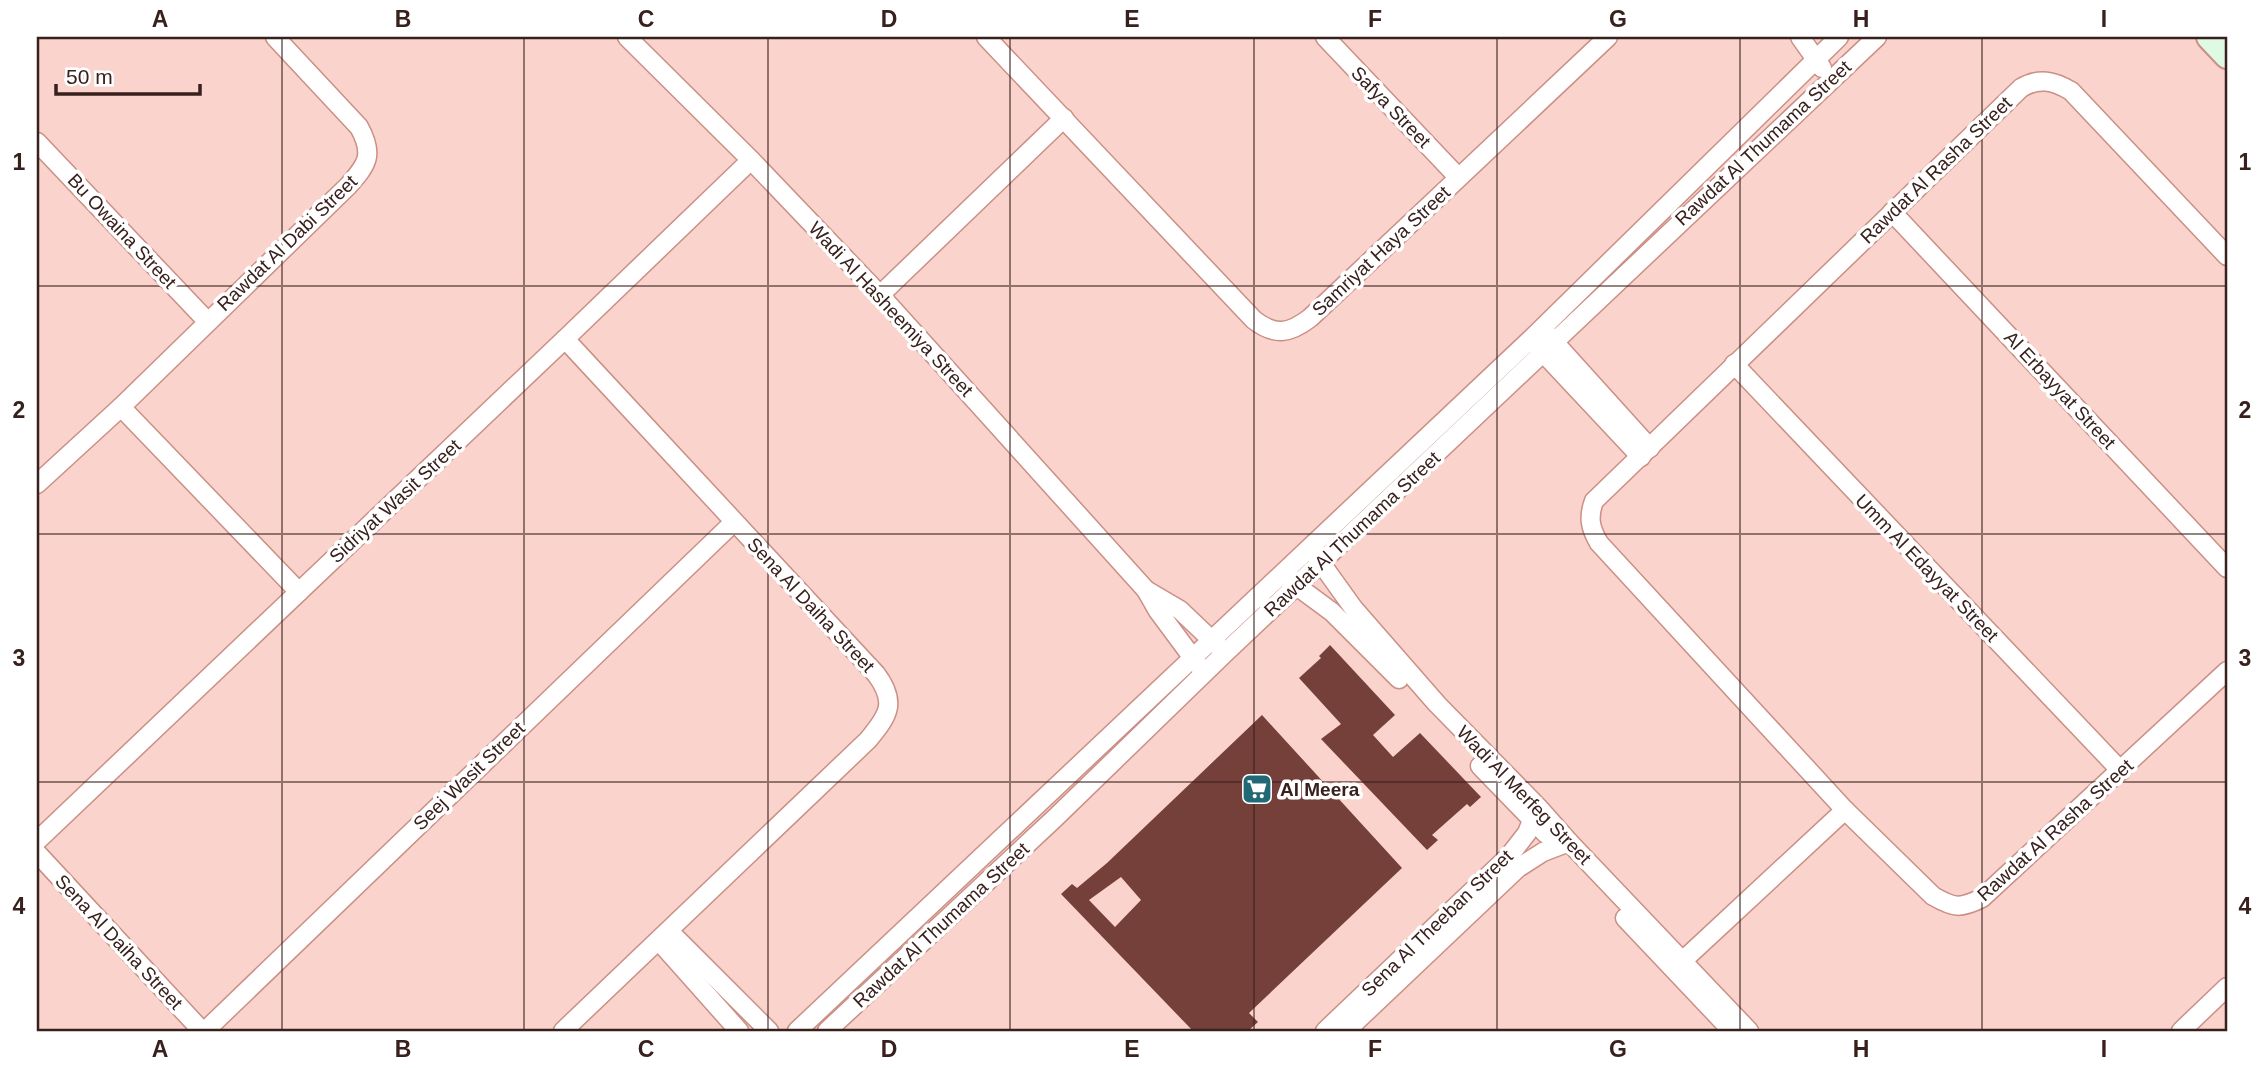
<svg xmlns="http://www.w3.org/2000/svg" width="2264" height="1068" font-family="Helvetica,sans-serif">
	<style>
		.building { fill: #754039; fill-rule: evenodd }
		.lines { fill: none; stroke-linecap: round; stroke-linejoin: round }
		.street-casing { stroke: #cb8f85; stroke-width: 21 }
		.secondary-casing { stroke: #cb8f85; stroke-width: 28 }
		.street { stroke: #fff; stroke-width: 18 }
		.secondary { stroke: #defae3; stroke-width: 24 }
		.grid { fill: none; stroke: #38201d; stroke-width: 2; stroke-opacity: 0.55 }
		.labels { text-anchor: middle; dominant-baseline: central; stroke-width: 7; stroke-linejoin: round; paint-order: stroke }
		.street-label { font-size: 19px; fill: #38201d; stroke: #fff }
		.poi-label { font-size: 19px; font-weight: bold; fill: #38201d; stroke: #fff; text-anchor: start }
		.neatline { fill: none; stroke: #38201d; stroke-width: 2.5 }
		.grid-label { font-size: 23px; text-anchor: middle; font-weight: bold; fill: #38201d }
	</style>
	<rect width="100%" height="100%" fill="#fad3cd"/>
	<g class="building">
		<polygon points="1330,645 1395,715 1373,735 1393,757 1420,733 1481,797 1470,807 1467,804 1432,835 1438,840 1427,850 1321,739 1341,724 1299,678 1321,658 1319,656"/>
		<path d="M1262 715 1402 868 1249 1013 1258 1022 1248 1031H1193L1061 894 1072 884 1077 888 1107 863ZM1121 877 1141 900 1115 927 1089 900Z"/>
	</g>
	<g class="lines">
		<g class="street-casing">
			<g id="street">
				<polyline points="627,37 751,160 880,295 1146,590 1158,611 1198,665"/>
				<path d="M986 37 1254 320C1275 336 1289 334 1310 318L1608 37"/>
				<polyline points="1325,37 1458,177"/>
				<polyline points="1800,37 1822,68"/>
				<polyline points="37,142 207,321"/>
				<polyline points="1892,212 2227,568"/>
				<path d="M2227 256 2071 91C2054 81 2039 77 2021 88L1594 501C1588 517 1590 528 1599 543L1845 810 1933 896C1954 908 1960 909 1982 898L2227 671"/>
				<polyline points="880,295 1064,118"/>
				<polyline points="1547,334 1650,448"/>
				<polyline points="1536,345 1641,457"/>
				<polyline points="1734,364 2121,771"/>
				<polyline points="121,407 299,592"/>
				<path d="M37 484 121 407 348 186C368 164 374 154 359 127L275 37"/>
				<polyline points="1316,556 1354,609 1437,704 1538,807 1569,842 1749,1031"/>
				<polyline points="1290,581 1332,612 1399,679"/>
				<polyline points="1146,590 1180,610 1220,648"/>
				<polyline points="1480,766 1546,834"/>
				<polyline points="37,841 565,339 751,160"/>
				<polyline points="37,853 202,1031"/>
				<polyline points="1625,918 1732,1031"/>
				<polyline points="669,931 769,1031"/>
				<polyline points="659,941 739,1031"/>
				<polyline points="1676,967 1845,810"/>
				<polyline points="205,1031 734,522"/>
				<path d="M563 1031 868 740C889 715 897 702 876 674L565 339"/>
				<polyline points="797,1031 1531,339 1839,37"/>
				<polyline points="827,1031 1055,818 1225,653 1877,37"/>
				<polyline points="1325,1031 1509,856 1527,833 1536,810"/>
				<polyline points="1346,1031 1518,868 1543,852 1569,842"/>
				<polyline points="2181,1031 2227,987"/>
			</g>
		</g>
		<g class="secondary-casing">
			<polyline id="secondary" points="2209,37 2227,56"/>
		</g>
		<use href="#street" class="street"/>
		<use href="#secondary" class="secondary"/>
	</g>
	<path class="grid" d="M282 37V1031M524 37V1031M768 37V1031M1010 37V1031M1254 37V1031M1497 37V1031M1740 37V1031M1982 37V1031M37 286H2227M37 534H2227M37 782H2227"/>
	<defs>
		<g id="supermarket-square" transform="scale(1.575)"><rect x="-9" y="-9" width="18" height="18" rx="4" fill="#216a75" stroke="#fff"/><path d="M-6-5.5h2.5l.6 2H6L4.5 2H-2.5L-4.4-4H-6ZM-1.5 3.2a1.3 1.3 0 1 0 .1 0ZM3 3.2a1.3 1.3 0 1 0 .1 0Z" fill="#fff"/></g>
	</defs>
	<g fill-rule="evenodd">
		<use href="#supermarket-square" x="1257" y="789"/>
	</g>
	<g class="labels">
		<g class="street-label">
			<text transform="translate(1391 107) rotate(46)">Safya Street</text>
			<text transform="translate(1763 143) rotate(-43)">Rawdat Al Thumama Street</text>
			<text transform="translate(1936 170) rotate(-44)">Rawdat Al Rasha Street</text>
			<text transform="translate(122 231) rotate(47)">Bu Owaina Street</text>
			<text transform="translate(287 243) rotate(-44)">Rawdat Al Dabi Street</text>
			<text transform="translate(1381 251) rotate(-43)">Samriyat Haya Street</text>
			<text transform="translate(891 309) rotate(47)">Wadi Al Hasheemiya Street</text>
			<text transform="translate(2060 390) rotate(47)">Al Erbayyat Street</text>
			<text transform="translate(395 501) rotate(-43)">Sidriyat Wasit Street</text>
			<text transform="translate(1352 534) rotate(-43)">Rawdat Al Thumama Street</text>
			<text transform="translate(1927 568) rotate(46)">Umm Al Edayyat Street</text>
			<text transform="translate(811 605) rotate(47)">Sena Al Daiha Street</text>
			<text transform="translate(469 776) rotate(-44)">Seej Wasit Street</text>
			<text transform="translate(1524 795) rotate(46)">Wadi Al Merfeg Street</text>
			<text transform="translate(2055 830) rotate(-42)">Rawdat Al Rasha Street</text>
			<text transform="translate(1437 923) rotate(-44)">Sena Al Theeban Street</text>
			<text transform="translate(941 925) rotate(-43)">Rawdat Al Thumama Street</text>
			<text transform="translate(119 942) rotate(47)">Sena Al Daiha Street</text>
		</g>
		<g class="poi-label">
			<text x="1280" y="789">Al Meera</text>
		</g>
	</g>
	<rect width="2264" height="1068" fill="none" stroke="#ffffff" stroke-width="77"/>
	<path d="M56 84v10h144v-10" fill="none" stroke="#38201d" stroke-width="3.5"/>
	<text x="66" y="84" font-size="21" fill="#38201d" stroke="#ffffff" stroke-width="5" paint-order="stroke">50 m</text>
	<rect x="38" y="38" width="2188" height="992" class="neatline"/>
	<g class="grid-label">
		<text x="160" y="27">A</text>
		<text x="403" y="27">B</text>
		<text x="646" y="27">C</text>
		<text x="889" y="27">D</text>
		<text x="1132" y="27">E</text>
		<text x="1375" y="27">F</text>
		<text x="1618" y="27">G</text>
		<text x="1861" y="27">H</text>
		<text x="2104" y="27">I</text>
		<text x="19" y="170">1</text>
		<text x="2245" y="170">1</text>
		<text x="19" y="418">2</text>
		<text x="2245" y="418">2</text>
		<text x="19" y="666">3</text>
		<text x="2245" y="666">3</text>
		<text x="19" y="914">4</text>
		<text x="2245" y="914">4</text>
		<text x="160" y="1057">A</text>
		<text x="403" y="1057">B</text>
		<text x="646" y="1057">C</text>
		<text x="889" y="1057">D</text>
		<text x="1132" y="1057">E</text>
		<text x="1375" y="1057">F</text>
		<text x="1618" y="1057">G</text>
		<text x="1861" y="1057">H</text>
		<text x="2104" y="1057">I</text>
	</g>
</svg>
